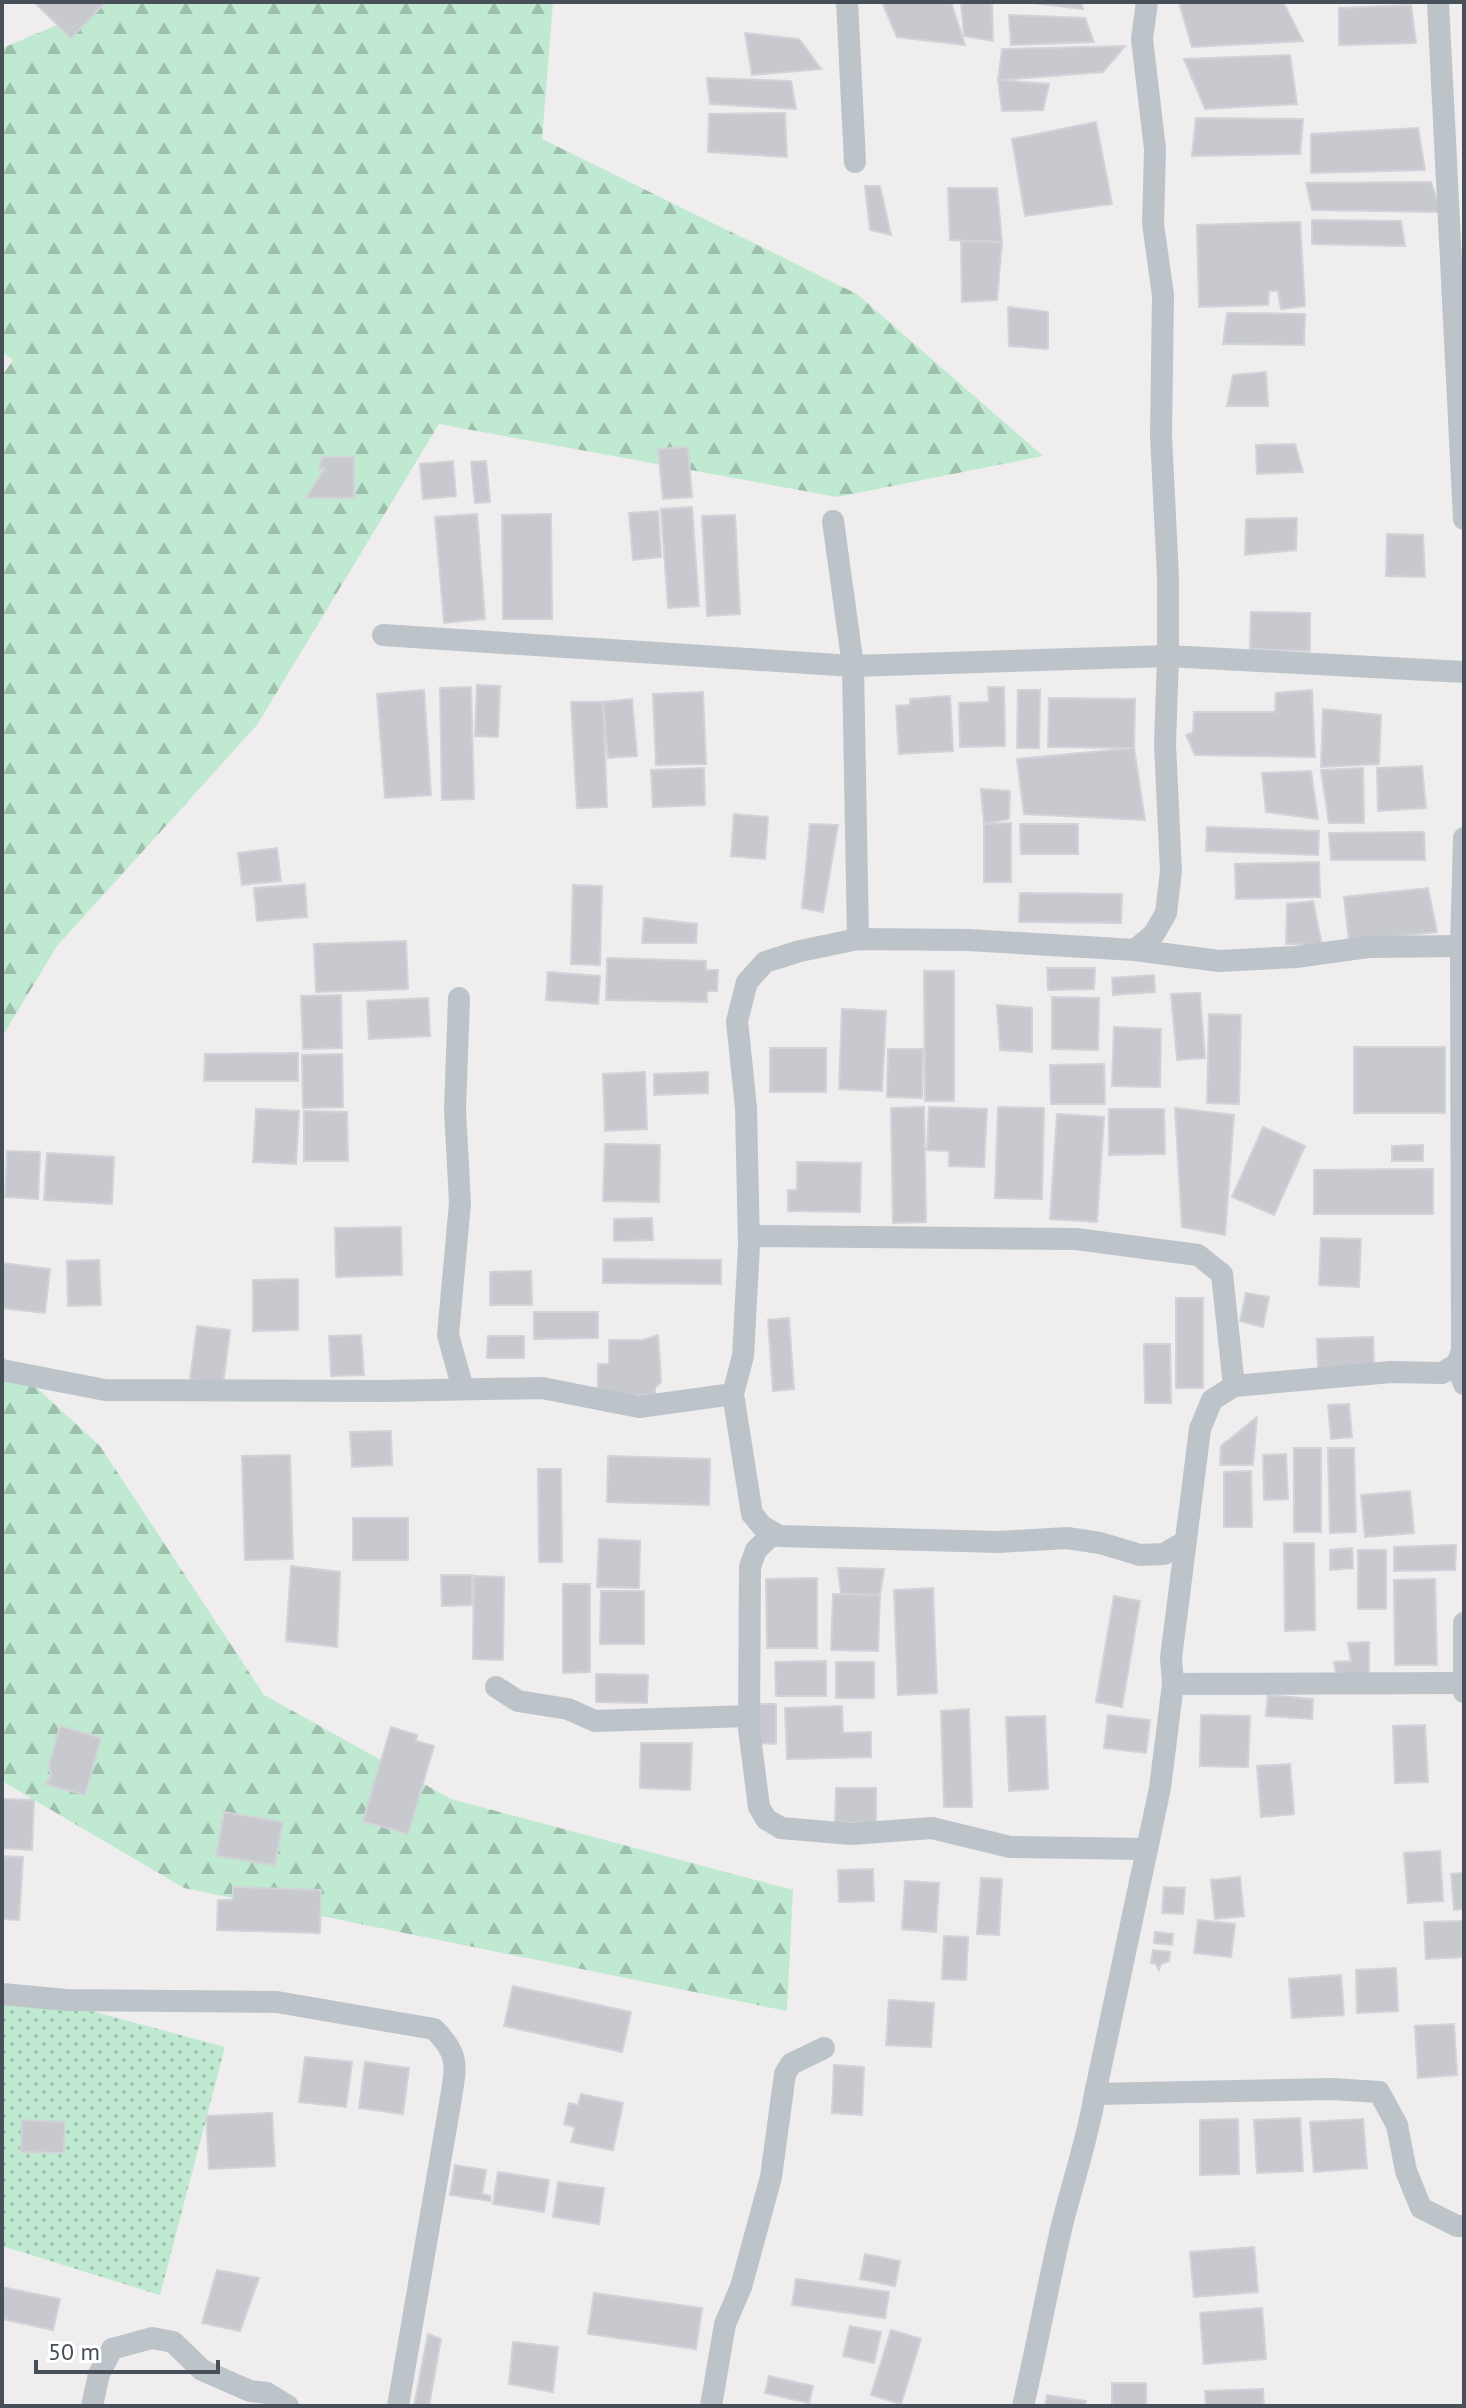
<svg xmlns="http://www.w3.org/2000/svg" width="1466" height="2408" font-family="'PT Sans',sans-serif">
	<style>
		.grass { fill: url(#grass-dots) }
		.forest { fill: url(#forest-firs) }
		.building { fill: #c7c9cf; stroke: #d1d3d8; stroke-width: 2 }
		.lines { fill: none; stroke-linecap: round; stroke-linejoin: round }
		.street { stroke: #bcc4ca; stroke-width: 22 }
	</style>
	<defs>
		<pattern id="grass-dots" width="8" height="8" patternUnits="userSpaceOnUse" patternTransform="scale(2)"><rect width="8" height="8" fill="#bfe9d0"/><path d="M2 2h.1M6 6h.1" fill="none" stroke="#9dbfac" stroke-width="1.8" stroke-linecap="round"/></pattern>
		<pattern id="forest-firs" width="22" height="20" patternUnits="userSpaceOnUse" patternTransform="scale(2)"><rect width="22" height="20" fill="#bfe9d0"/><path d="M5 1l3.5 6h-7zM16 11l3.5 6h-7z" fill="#9dbfac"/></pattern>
	</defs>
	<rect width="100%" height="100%" fill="#efeded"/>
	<polygon class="grass" points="2,1987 225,2047 160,2295 2,2246"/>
	<g class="forest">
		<polygon points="111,2 553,2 542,139 857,294 1043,456 837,497 439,424 257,725 57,946 2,1037 2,376 13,360 2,352 2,51 5,47"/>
		<polygon points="2,1356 100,1446 264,1695 451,1799 793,1890 787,2011 184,1888 2,1781"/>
	</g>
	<g class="building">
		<polygon points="34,2 106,2 71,38"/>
		<polygon points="882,2 951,2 965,45 897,37"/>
		<polygon points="961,2 992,2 993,41 964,36"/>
		<polygon points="1025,2 1081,2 1083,9"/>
		<polygon points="1179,2 1283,2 1303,41 1192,47"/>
		<polygon points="1411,5 1416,43 1339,45 1339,8"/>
		<polygon points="1009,15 1085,18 1094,42 1011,45"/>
		<polygon points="745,33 799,39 821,69 752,75"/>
		<polygon points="1125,46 1103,72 998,80 1002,49"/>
		<polygon points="1290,55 1297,104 1205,109 1184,59"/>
		<polygon points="707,78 791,81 796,109 710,104"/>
		<polygon points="998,80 1049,84 1043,110 1002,111"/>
		<polygon points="785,113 787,157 708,152 709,114"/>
		<polygon points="1196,118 1303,119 1300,154 1192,156"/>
		<polygon points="1096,122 1112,204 1025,216 1012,139"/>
		<polygon points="1418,128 1425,170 1311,173 1311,134"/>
		<polygon points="1431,182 1441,212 1312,210 1306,183"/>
		<polygon points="865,186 880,186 891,235 870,230"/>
		<polygon points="948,188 997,188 1002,242 950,240"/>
		<polygon points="1312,220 1401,221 1405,246 1312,244"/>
		<polygon points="1300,222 1305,306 1281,309 1278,291 1269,291 1268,305 1199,307 1197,225"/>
		<polygon points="961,241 1002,242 997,300 962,302"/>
		<polygon points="1008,307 1048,312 1048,349 1009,346"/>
		<polygon points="1227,313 1305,314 1304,345 1223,344"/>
		<polygon points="1266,372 1268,406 1227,406 1233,375"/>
		<polygon points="1295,444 1303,472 1257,474 1256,445"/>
		<polygon points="688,447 692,497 663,499 658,449"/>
		<polygon points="322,457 354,457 354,498 306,498 325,468 319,469"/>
		<polygon points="453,461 456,496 423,499 420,464"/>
		<polygon points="486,461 490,502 475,503 471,462"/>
		<polygon points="692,507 699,606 668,608 661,509"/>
		<polygon points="658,511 661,557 633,560 629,513"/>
		<polygon points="477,514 485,619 444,623 435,517"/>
		<polygon points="551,514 552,619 503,619 502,515"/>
		<polygon points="735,515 740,614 707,616 702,516"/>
		<polygon points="1297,518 1296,550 1245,555 1246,519"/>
		<polygon points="1387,534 1423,535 1425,577 1386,576"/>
		<polygon points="1251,612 1310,613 1310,651 1250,649"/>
		<polygon points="477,685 500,686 498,737 475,736"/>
		<polygon points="471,687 474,799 442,800 440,688"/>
		<polygon points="988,687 1004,687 1005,746 960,747 959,703 989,702"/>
		<polygon points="424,690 431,795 385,798 377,694"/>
		<polygon points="1018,690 1040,690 1039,748 1017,748"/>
		<polygon points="1312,690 1315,757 1195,755 1186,735 1193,733 1194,712 1275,712 1276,693"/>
		<polygon points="703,692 706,764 656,765 653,694"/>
		<polygon points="950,696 953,751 899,754 896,706 910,705 910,699"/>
		<polygon points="1049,698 1135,699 1134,748 1048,747"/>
		<polygon points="632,699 637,756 608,758 603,702"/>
		<polygon points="571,702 603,702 607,807 577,808"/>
		<polygon points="1323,709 1381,715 1379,764 1321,767"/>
		<polygon points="1134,748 1145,820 1024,814 1017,759"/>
		<polygon points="1422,766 1426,808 1378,811 1377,768"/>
		<polygon points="704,768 705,805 653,807 651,770"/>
		<polygon points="1363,768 1364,823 1329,823 1321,770"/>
		<polygon points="1311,771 1318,819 1266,812 1262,773"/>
		<polygon points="981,789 1010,791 1009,819 984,824"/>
		<polygon points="734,814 768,817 765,859 731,856"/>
		<polygon points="1011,823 1011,882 984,882 984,824"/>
		<polygon points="810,824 838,825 823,912 802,908"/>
		<polygon points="1020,824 1078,824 1078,854 1021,854"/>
		<polygon points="1207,827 1319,831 1318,855 1206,851"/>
		<polygon points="1424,832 1425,860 1331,860 1329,833"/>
		<polygon points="277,848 281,881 242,885 238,853"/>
		<polygon points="1319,862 1320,897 1236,899 1235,864"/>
		<polygon points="305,884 307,917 257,921 254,888"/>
		<polygon points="573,885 602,886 600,965 571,964"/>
		<polygon points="1428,888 1437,932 1349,941 1344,897"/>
		<polygon points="1020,893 1122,894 1121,923 1019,922"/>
		<polygon points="1313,901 1322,945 1286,944 1287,904"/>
		<polygon points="644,918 697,924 696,943 642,943"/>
		<polygon points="406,941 408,989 316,992 314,944"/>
		<polygon points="607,958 706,961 706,970 718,970 717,991 707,991 707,1002 606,1000"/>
		<polygon points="1047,968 1095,968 1094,989 1048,990"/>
		<polygon points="924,971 954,971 954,1101 925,1101"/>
		<polygon points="548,972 600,976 598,1004 546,1000"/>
		<polygon points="1154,975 1155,992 1113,995 1112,978"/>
		<polygon points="1200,993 1205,1058 1177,1060 1171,994"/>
		<polygon points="341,995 342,1048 303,1049 301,996"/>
		<polygon points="1052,997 1099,998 1098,1050 1052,1049"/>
		<polygon points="428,998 430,1036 369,1039 367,1001"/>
		<polygon points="997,1005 1032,1008 1032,1052 1000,1050"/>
		<polygon points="842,1009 886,1011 882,1091 839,1089"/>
		<polygon points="1209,1014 1241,1015 1239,1104 1207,1103"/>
		<polygon points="1114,1027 1161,1029 1160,1087 1112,1086"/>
		<rect x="1354" y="1047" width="91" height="66"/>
		<rect x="770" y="1048" width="56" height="44"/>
		<polygon points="888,1049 923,1049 922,1098 887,1097"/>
		<polygon points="298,1053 298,1081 204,1081 205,1054"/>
		<polygon points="342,1054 343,1107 303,1108 302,1055"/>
		<polygon points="1104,1064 1105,1104 1051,1104 1050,1065"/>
		<polygon points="645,1072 647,1129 605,1131 603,1074"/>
		<polygon points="708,1072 708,1093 654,1095 654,1074"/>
		<polygon points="924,1107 926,1222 893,1223 891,1108"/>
		<polygon points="929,1107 987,1109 984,1167 949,1166 949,1151 927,1150"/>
		<polygon points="998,1107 1044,1108 1042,1199 995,1198"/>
		<polygon points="1175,1108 1234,1115 1225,1235 1182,1227"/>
		<polygon points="256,1109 299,1111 296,1164 253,1162"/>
		<polygon points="1109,1109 1164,1109 1165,1154 1109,1155"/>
		<polygon points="304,1111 347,1112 348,1161 304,1161"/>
		<polygon points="1057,1114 1104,1117 1097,1222 1050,1219"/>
		<polygon points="1263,1127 1305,1146 1274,1215 1232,1197"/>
		<polygon points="605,1144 660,1145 659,1202 603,1201"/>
		<polygon points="1423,1145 1423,1161 1392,1161 1392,1146"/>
		<polygon points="7,1151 40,1152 38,1199 5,1197"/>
		<polygon points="47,1153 114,1157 112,1204 44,1200"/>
		<polygon points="797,1162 861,1163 860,1212 788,1211 788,1190 797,1190"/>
		<polygon points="1433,1169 1433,1214 1314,1214 1314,1170"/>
		<polygon points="652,1218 653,1240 614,1241 614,1219"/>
		<polygon points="401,1227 402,1275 336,1277 335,1228"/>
		<polygon points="1321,1238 1361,1239 1359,1287 1319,1285"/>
		<polygon points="603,1259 721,1260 721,1284 603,1283"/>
		<polygon points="99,1260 101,1305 68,1306 67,1261"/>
		<polygon points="2,1263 50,1269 45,1313 2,1308"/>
		<polygon points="531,1271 532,1305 490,1305 490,1272"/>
		<polygon points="298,1279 298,1330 253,1331 253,1280"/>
		<polygon points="1246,1293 1269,1297 1263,1327 1240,1321"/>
		<rect x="1176" y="1298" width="27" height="90"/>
		<polygon points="534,1312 598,1312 598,1338 534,1339"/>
		<polygon points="789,1318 794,1389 773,1391 768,1320"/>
		<polygon points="197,1326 230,1330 223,1384 190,1379"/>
		<polygon points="361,1335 364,1375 331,1376 329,1336"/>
		<polygon points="658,1335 661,1382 655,1388 655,1394 611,1398 598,1395 598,1364 609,1364 609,1340 643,1340"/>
		<polygon points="488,1336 524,1336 524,1358 487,1358"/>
		<polygon points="1373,1337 1374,1365 1318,1368 1317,1339"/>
		<polygon points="1144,1344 1170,1344 1171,1403 1145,1403"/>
		<polygon points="1349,1404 1352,1437 1331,1439 1328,1405"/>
		<polygon points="1257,1417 1253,1465 1220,1465 1221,1446"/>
		<polygon points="391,1431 392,1465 352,1467 350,1432"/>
		<rect x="1294" y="1448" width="27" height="84"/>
		<polygon points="1328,1448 1354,1448 1356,1532 1330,1533"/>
		<polygon points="1286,1454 1288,1499 1264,1500 1263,1455"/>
		<polygon points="290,1455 293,1559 245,1560 242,1456"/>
		<polygon points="608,1456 710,1459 709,1505 607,1502"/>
		<polygon points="538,1469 561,1469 562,1562 539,1562"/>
		<polygon points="1251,1471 1252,1527 1224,1527 1224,1472"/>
		<polygon points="1410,1491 1414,1533 1365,1537 1361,1495"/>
		<rect x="353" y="1518" width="55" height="42"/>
		<polygon points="599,1539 640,1541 639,1588 597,1587"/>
		<polygon points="1284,1543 1314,1543 1315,1630 1285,1631"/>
		<polygon points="1456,1545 1455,1570 1394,1571 1394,1547"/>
		<polygon points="1352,1548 1353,1568 1330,1570 1330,1550"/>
		<rect x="1358" y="1550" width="28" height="59"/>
		<polygon points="291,1566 340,1572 337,1647 286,1641"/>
		<polygon points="838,1568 884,1569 880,1595 841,1594"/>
		<polygon points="441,1575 472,1575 472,1605 442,1606"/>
		<polygon points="474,1576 504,1577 503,1660 473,1659"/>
		<polygon points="817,1578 817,1648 767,1648 766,1579"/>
		<polygon points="1435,1579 1437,1665 1395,1665 1394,1580"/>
		<polygon points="563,1584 590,1584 590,1672 563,1673"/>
		<polygon points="933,1588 937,1693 898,1695 894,1590"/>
		<polygon points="601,1591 644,1591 644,1644 600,1644"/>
		<polygon points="833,1594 880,1595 878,1651 831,1650"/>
		<polygon points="1114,1596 1140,1601 1122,1707 1096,1702"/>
		<polygon points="1369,1642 1369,1675 1336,1673 1334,1662 1351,1661 1348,1643"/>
		<polygon points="826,1661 826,1696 776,1696 775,1662"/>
		<rect x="836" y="1662" width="38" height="36"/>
		<polygon points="596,1674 648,1675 647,1703 596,1702"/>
		<polygon points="1268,1695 1313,1699 1312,1719 1266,1716"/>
		<polygon points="759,1704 776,1704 776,1744 758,1743"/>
		<polygon points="842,1706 843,1733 871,1732 871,1757 787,1759 785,1708"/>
		<polygon points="969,1709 972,1807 944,1807 941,1711"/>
		<polygon points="1108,1715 1150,1720 1146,1753 1104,1748"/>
		<polygon points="1201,1715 1250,1716 1248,1767 1200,1766"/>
		<polygon points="1045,1716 1048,1789 1009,1791 1006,1717"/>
		<polygon points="1425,1725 1428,1782 1395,1783 1393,1726"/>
		<polygon points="60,1726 101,1738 85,1795 45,1784 51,1777 49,1765"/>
		<polygon points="391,1727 417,1735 416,1741 434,1746 408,1834 363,1821"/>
		<polygon points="641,1743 692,1743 690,1790 640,1788"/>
		<polygon points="1290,1764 1294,1814 1261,1817 1257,1766"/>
		<polygon points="836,1788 876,1788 876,1823 835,1823"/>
		<polygon points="2,1799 34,1800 32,1850 2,1848"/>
		<polygon points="224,1812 283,1822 275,1865 216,1856"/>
		<polygon points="1440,1851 1443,1901 1408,1903 1404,1853"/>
		<polygon points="2,1856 23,1857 19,1920 2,1919"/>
		<polygon points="873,1869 874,1901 839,1902 838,1870"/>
		<polygon points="1464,1873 1464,1909 1454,1910 1451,1874"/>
		<polygon points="1240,1877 1244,1916 1215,1919 1211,1880"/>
		<polygon points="981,1878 1002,1879 999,1935 977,1934"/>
		<polygon points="905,1881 939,1883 936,1932 902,1929"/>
		<polygon points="233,1887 321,1890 320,1933 217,1930 218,1900 233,1900"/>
		<polygon points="1164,1887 1185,1888 1183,1914 1162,1913"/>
		<polygon points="1198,1920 1235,1924 1231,1957 1194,1953"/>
		<polygon points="1464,1921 1464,1957 1426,1959 1424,1922"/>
		<polygon points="1155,1932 1173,1934 1172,1945 1154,1943"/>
		<polygon points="944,1936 968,1937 966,1980 942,1979"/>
		<polygon points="1153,1950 1170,1952 1169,1961 1161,1964 1159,1970 1156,1964 1151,1963"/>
		<polygon points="1396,1968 1398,2011 1357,2013 1356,1970"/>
		<polygon points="1341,1975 1344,2015 1292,2018 1289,1979"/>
		<polygon points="513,1986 631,2012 622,2052 504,2026"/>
		<polygon points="889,2000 934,2003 931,2047 886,2045"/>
		<polygon points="1454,2024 1457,2075 1418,2078 1415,2026"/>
		<polygon points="305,2057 352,2062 346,2107 299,2102"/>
		<polygon points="365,2062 409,2068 403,2114 359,2108"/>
		<polygon points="834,2065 864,2067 862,2115 832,2113"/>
		<polygon points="581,2094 623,2103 613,2150 571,2142 575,2127 564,2124 569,2103 578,2105"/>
		<polygon points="272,2113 275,2166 209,2169 206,2116"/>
		<polygon points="1300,2118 1303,2171 1257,2173 1254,2120"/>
		<polygon points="1238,2119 1239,2174 1200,2175 1200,2120"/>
		<polygon points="1363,2119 1367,2168 1314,2172 1310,2122"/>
		<polygon points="22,2120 65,2122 64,2153 21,2152"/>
		<polygon points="455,2165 486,2170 482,2194 491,2196 490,2201 450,2195"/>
		<polygon points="498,2172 549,2180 544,2212 493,2204"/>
		<polygon points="558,2182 604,2188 599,2224 553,2217"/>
		<polygon points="1254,2247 1258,2292 1194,2297 1190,2252"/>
		<polygon points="865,2254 900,2261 895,2286 860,2279"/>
		<polygon points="217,2270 259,2278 240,2331 202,2323"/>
		<polygon points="796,2279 889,2292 885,2318 792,2305"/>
		<polygon points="2,2287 60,2299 53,2330 2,2319"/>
		<polygon points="594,2293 702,2308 696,2349 588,2334"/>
		<polygon points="1262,2308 1266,2359 1204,2364 1200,2313"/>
		<polygon points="850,2326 881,2332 874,2363 843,2356"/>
		<polygon points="891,2330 921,2339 901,2404 871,2395"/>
		<polygon points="428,2334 441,2339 429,2406 414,2406"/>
		<polygon points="513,2342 558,2347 553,2392 509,2384"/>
		<polygon points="769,2376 813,2386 809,2403 765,2393"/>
		<rect x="1112" y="2383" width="34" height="23"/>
		<polygon points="1263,2389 1264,2406 1206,2406 1205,2391"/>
		<polygon points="1047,2395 1086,2401 1085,2406 1045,2406"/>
	</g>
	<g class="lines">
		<g class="street">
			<polyline points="847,2 855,162"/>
			<polyline points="1438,2 1464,519"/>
			<polyline points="833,521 853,666 858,939"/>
			<polyline points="383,635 853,666 1168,656 1464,672"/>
			<polyline points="1135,950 1154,934 1166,913 1171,871 1165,745 1168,656 1168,577 1161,436 1163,295 1153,224 1155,149 1142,39 1147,2"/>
			<polyline points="459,998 455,1110 460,1203 448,1335 463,1389"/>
			<polyline points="749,1236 1076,1239 1198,1255 1222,1274 1234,1386"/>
			<polyline points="1457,1364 1464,1384"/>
			<polyline points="2,1370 105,1390 385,1391 542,1388 639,1407 733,1394"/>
			<polyline points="774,1533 756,1550 750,1567 749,1729 759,1807 766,1819 781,1828 851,1834 932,1828 1010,1847 1147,1849"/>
			<polyline points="1186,1541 1164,1554 1140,1555 1100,1543 1067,1538 998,1542 779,1536 762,1526 752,1514 733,1394 743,1356 749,1246 746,1108 737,1021 747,982 765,962 800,951 858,939 968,940 1135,950 1219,961 1296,957 1368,947 1461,946"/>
			<polyline points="1464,1623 1464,1692"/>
			<polyline points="1173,1684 1462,1683"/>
			<polyline points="496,1687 518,1701 568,1709 595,1721 749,1716"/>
			<path d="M2 1994 66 2000 277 2002 434 2029C462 2057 455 2068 450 2104L398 2406"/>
			<polyline points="1095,2094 1332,2089 1379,2092 1397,2125 1406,2171 1421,2208 1457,2226 1464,2226"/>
			<polyline points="92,2406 99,2374 112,2349 152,2338 173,2342 202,2370 250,2391 267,2393 288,2406"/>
			<polyline points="711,2406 725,2324 741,2287 771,2177 785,2074 791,2064 824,2048"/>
			<path d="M1023 2406C1037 2346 1048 2285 1062 2225 1073 2181 1088 2138 1095 2094L1160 1788 1173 1684 1171 1658 1200 1429 1212 1400 1234 1386 1391 1372 1442 1373 1457 1364 1462 1351 1461 946 1464 838"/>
		</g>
	</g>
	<rect width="1466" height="2408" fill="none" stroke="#475058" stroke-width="8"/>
	<path d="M36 2360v12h182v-12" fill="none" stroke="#475058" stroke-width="4"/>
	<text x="48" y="2360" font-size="24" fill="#475058" stroke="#ffffff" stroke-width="6" paint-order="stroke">50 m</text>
</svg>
